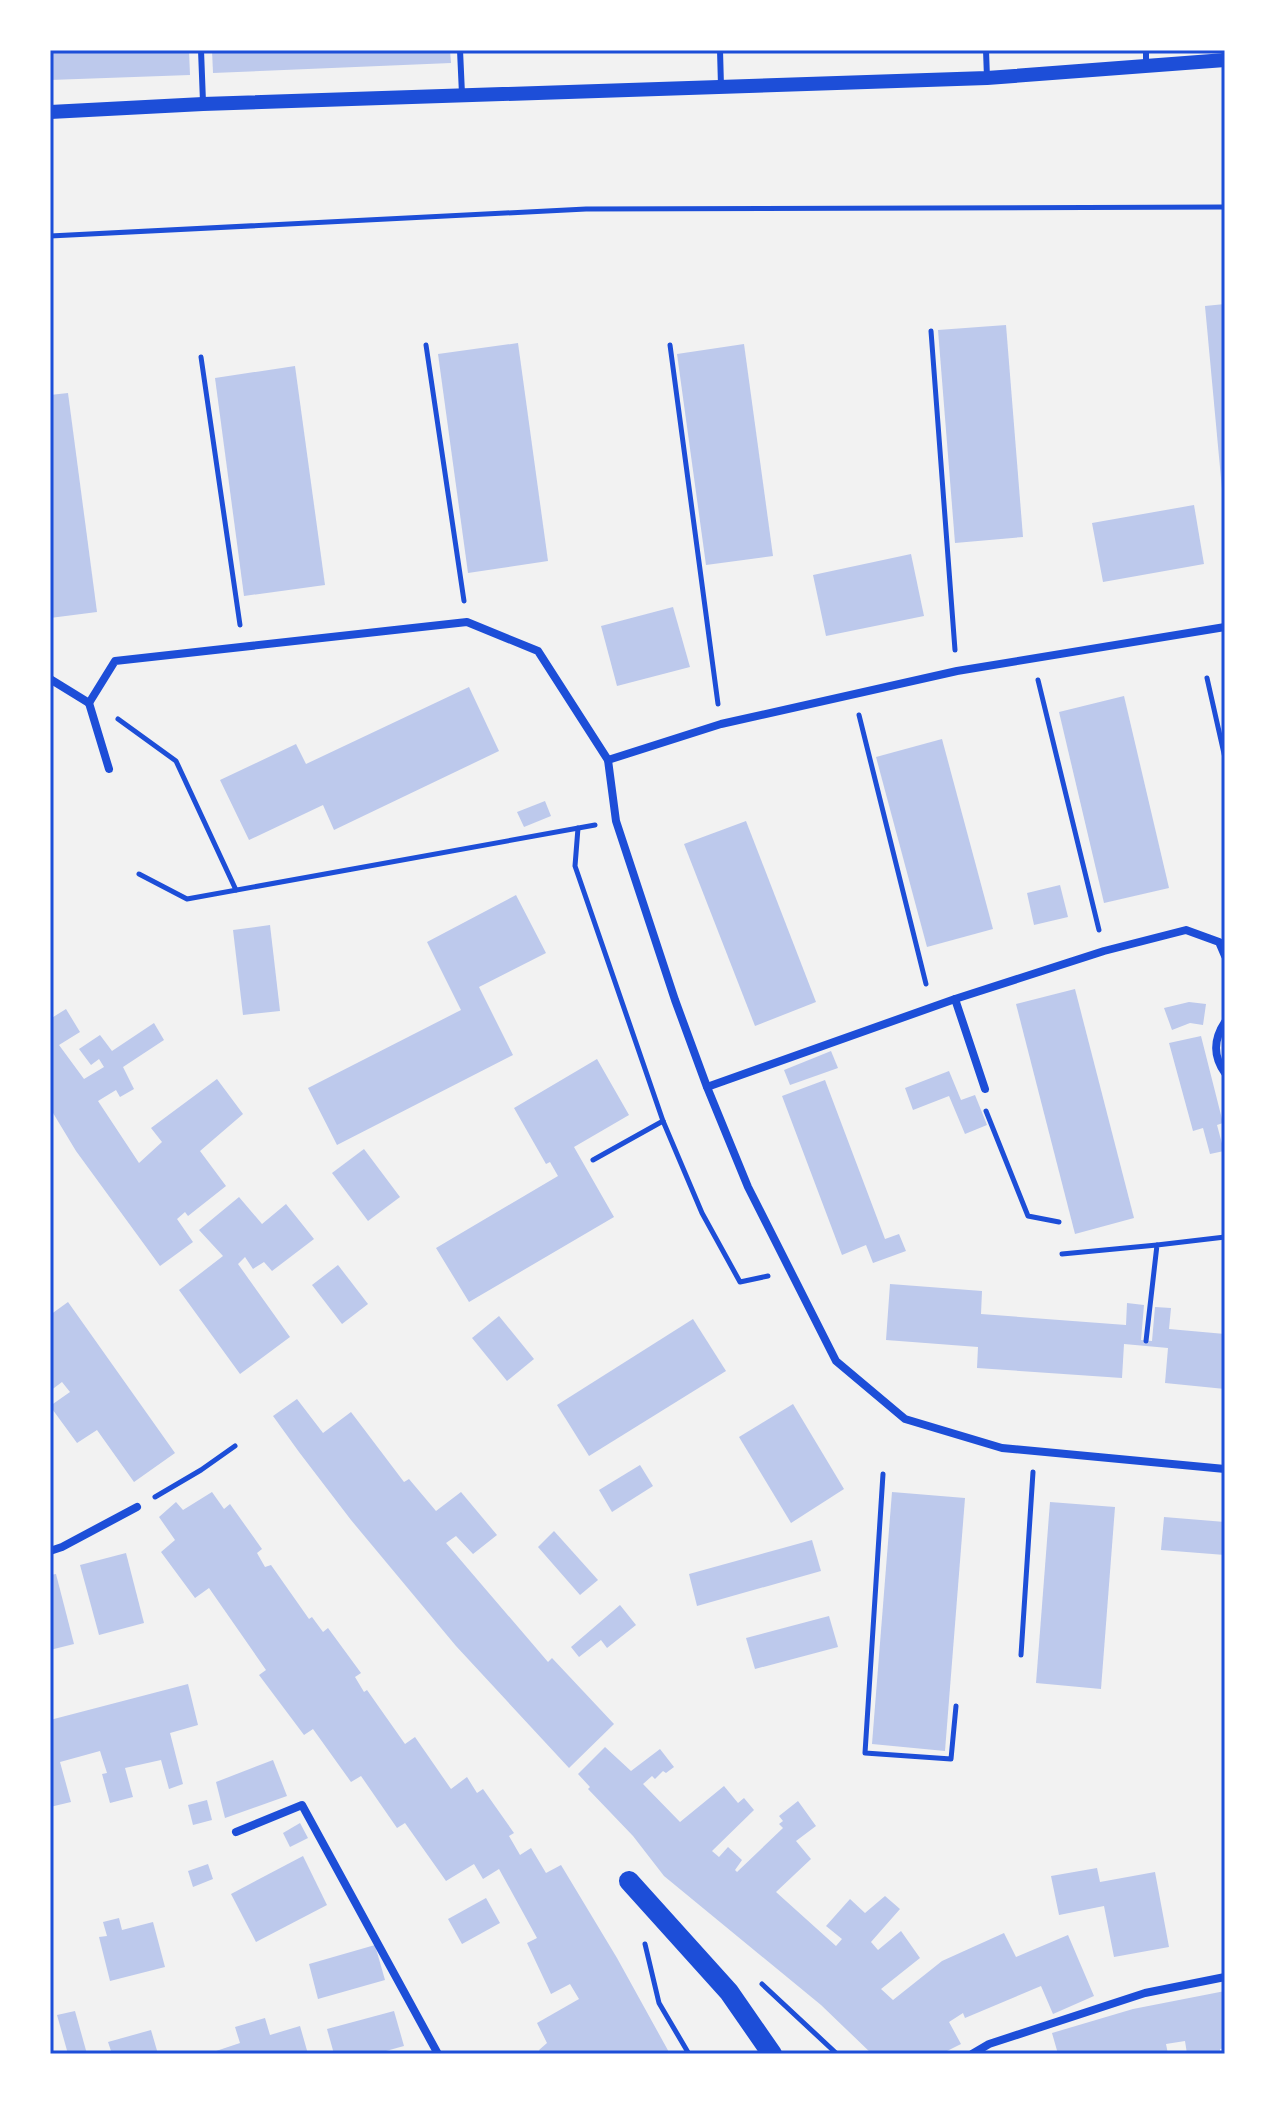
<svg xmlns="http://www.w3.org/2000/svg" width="1275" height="2104" font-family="Helvetica,sans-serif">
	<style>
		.building { fill: #bdc9ec }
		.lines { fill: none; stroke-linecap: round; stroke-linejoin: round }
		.path { stroke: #1d4ed8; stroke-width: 5 }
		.service { stroke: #1d4ed8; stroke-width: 6 }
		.minor { stroke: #1d4ed8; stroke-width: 8 }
		.tertiary { stroke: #1d4ed8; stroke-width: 14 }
		.primary { stroke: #1d4ed8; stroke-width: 20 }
		.neatline { fill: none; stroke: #1d4ed8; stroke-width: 3 }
	</style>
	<rect width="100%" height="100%" fill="#f2f2f2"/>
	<g class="building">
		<polygon points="50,50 189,50 190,75 50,80"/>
		<polygon points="212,50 450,50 451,63 213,73"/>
		<polygon points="1225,304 1225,500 1223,500 1205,306"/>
		<polygon points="1006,325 1023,537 955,543 938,330"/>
		<polygon points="518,343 548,561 468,573 438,354"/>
		<polygon points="744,344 773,556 706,565 677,354"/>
		<polygon points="295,366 325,585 244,596 215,378"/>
		<polygon points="68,393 97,612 50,618 50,395"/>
		<polygon points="1194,505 1204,564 1103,582 1092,523"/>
		<polygon points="911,554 924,616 826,636 813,575"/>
		<polygon points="673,607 690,667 617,686 601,626"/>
		<polygon points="469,687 499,751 334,830 323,805 249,840 220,780 296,744 306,764"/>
		<polygon points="1124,696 1169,888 1104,903 1059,712"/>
		<polygon points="942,739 993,929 927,947 876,757"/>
		<polygon points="545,801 551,816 524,827 517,812"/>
		<polygon points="746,821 816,1002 755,1026 684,844"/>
		<polygon points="1060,885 1068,917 1034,925 1027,893"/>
		<polygon points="516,895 546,953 479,987 513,1055 337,1145 308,1088 461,1010 427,942"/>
		<polygon points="270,925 280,1011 243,1015 233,930"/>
		<polygon points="1075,989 1134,1218 1075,1234 1016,1004"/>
		<polygon points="1189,1002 1206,1004 1203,1025 1190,1023 1172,1030 1164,1008"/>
		<polygon points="66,1009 80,1032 59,1045 84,1079 104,1067 99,1059 91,1065 79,1049 100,1035 112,1051 154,1023 164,1040 123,1067 134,1089 120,1097 116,1090 98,1101 139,1163 162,1142 151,1128 217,1079 243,1114 200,1151 226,1186 188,1216 185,1212 177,1219 193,1242 160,1266 76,1151 50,1108 50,1019"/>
		<polygon points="1201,1036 1223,1123 1217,1125 1224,1151 1210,1154 1203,1128 1193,1131 1169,1043"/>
		<polygon points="831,1051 838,1068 790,1085 784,1070"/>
		<polygon points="597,1059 629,1115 574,1147 614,1217 469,1302 436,1248 558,1176 550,1162 546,1164 514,1108"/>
		<polygon points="949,1071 961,1100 975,1095 987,1125 965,1134 949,1096 913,1110 905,1088"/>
		<polygon points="825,1080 885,1239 899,1234 906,1251 873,1263 866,1245 842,1255 782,1096"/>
		<polygon points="364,1149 400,1197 368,1221 332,1173"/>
		<polygon points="239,1197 262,1224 286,1204 314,1239 272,1271 264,1262 253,1269 245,1257 238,1264 290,1337 240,1374 179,1290 223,1256 199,1230"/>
		<polygon points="338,1265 368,1304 342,1324 312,1285"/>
		<polygon points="890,1284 982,1291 981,1314 1126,1325 1127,1303 1144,1305 1141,1340 1152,1341 1155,1307 1171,1308 1169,1329 1225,1334 1225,1389 1165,1383 1168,1348 1124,1344 1122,1378 977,1368 978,1347 886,1340"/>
		<polygon points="68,1302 175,1453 134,1482 97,1430 77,1443 50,1406 70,1392 62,1382 50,1391 50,1369 52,1367 50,1364 50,1315"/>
		<polygon points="499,1316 534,1359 507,1381 472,1338"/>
		<polygon points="693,1319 726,1371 589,1456 557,1405"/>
		<polygon points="297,1399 323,1433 351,1412 404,1482 409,1479 436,1511 461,1492 497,1535 473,1554 456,1536 446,1543 548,1662 552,1658 614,1724 569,1768 456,1646 351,1520 299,1452 273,1416"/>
		<polygon points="793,1404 844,1489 791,1523 739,1437"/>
		<polygon points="640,1465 653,1486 612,1512 599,1490"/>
		<polygon points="212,1492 224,1509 230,1504 262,1549 257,1553 265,1567 271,1565 309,1619 312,1617 323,1632 328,1628 361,1673 355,1677 364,1692 367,1690 405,1744 415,1737 451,1789 467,1777 477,1793 483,1789 514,1833 509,1836 520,1855 531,1848 546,1873 561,1865 617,1958 670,2054 541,2054 539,2050 547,2043 537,2023 579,1999 570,1984 551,1994 527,1943 537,1938 499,1869 483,1879 474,1864 446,1881 405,1823 397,1828 361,1776 351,1782 313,1729 304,1735 259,1675 266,1670 209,1588 195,1598 161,1552 175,1540 159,1517 176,1502 183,1510"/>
		<polygon points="892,1492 965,1498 945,1751 872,1744"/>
		<polygon points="1050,1502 1115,1507 1101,1689 1036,1683"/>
		<polygon points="1164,1517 1225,1522 1225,1555 1161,1550"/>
		<polygon points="554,1531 598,1580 580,1595 538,1547"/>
		<polygon points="812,1540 821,1571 697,1606 689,1574"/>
		<polygon points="126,1553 144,1623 99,1635 80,1565"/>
		<polygon points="56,1574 74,1644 50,1650 50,1575"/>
		<polygon points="620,1605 636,1625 607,1648 601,1640 579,1657 571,1647"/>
		<polygon points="829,1616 838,1647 755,1669 746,1638"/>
		<polygon points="188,1684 198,1725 170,1733 183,1784 169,1789 161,1760 125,1768 133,1797 110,1803 102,1774 107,1773 100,1751 60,1762 71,1802 50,1807 50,1720"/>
		<polygon points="605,1747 631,1771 660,1749 674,1767 666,1773 663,1771 655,1779 652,1776 643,1784 680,1822 724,1786 738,1803 744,1798 754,1810 712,1851 719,1857 728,1847 742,1860 735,1870 737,1872 783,1828 779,1824 783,1821 779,1816 798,1801 816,1826 796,1841 811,1859 776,1892 836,1946 842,1939 826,1926 850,1899 865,1913 885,1896 900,1909 871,1942 878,1950 901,1931 920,1958 881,1989 893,2000 942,1961 1004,1933 1016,1957 1068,1935 1094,1996 1053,2014 1041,1986 965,2018 963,2013 949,2022 961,2044 941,2054 872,2054 821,2005 664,1876 633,1836 588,1789 590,1787 578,1774"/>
		<polygon points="273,1760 287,1796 225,1818 216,1782"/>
		<polygon points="207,1800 212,1820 193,1825 188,1805"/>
		<polygon points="300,1823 308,1838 290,1847 283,1833"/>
		<polygon points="303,1856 327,1905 256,1942 231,1894"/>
		<polygon points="208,1864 213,1879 193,1887 188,1871"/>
		<polygon points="1097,1868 1100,1882 1155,1872 1169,1947 1114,1957 1104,1906 1059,1915 1051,1876"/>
		<polygon points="486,1898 500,1923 462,1944 448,1919"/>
		<polygon points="119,1918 122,1930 153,1922 165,1967 110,1981 99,1937 107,1936 103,1922"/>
		<polygon points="375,1945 385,1980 318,1999 309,1964"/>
		<polygon points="1225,1991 1225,2048 1220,2049 1220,2054 1187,2054 1185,2041 1166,2044 1168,2054 1058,2054 1052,2033 1133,2009"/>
		<polygon points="75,2011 87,2054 68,2054 57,2015"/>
		<polygon points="394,2011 404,2046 375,2054 334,2054 327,2029"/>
		<polygon points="265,2018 270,2035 300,2026 308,2054 207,2054 240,2043 235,2027"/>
		<polygon points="151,2030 158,2054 112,2054 108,2042"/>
	</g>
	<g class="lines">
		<g class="path">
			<polyline points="50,236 586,209 1225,207"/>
			<polyline points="931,331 955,650"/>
			<polyline points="426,345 464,601"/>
			<polyline points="670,345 718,704"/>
			<polyline points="201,357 240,625"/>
			<polyline points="1207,678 1225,758"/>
			<polyline points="1038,680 1099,930"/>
			<polyline points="859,715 926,984"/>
			<polyline points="118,719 176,761 236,890"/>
			<polyline points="578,828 575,866 663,1121 702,1213 740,1282 768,1276"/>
			<polyline points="139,874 187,899 595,825"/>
			<polyline points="986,1111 1028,1216 1059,1222"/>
			<polyline points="593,1160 663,1121"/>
			<polyline points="1062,1254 1157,1245"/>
			<polyline points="1146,1341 1157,1245 1225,1237"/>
			<polyline points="883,1474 865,1753 951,1759 956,1706"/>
			<polyline points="155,1497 201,1470 235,1446"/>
			<polyline points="1021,1655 1033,1472"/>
			<polyline points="645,1944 659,2003 689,2054"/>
			<polyline points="762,1984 837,2054"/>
		</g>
		<g class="service">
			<polyline points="201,50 203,102"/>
			<polyline points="460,50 462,94"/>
			<polyline points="720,50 721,86"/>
			<polyline points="986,50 987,78"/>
			<polyline points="1146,50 1146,65"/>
		</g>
		<g class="minor">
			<polyline points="1225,627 957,671 721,724 608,760 616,821 675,1000 707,1087 748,1187 836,1361 905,1419 1002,1448 1225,1469"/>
			<polyline points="50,679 89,703 115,661 467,622 538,651 608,760"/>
			<polyline points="89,703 109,769"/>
			<polyline points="955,999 985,1089"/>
			<path d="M1225 1022C1213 1040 1213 1056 1225 1073"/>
			<polyline points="707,1087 955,999 1104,951 1186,930 1219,942 1225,956"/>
			<polyline points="50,1551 62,1547 137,1507"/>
			<polyline points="236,1832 302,1805 438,2054"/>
			<polyline points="972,2054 989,2044 1145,1993 1225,1977"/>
		</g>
		<polyline class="tertiary" points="50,112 203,104 987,78 1225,60"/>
		<polyline class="primary" points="629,1881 729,1992 772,2054"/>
	</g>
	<rect width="1275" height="2104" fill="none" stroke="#ffffff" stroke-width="104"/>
	<rect x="52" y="52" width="1171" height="2000" class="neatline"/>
</svg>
